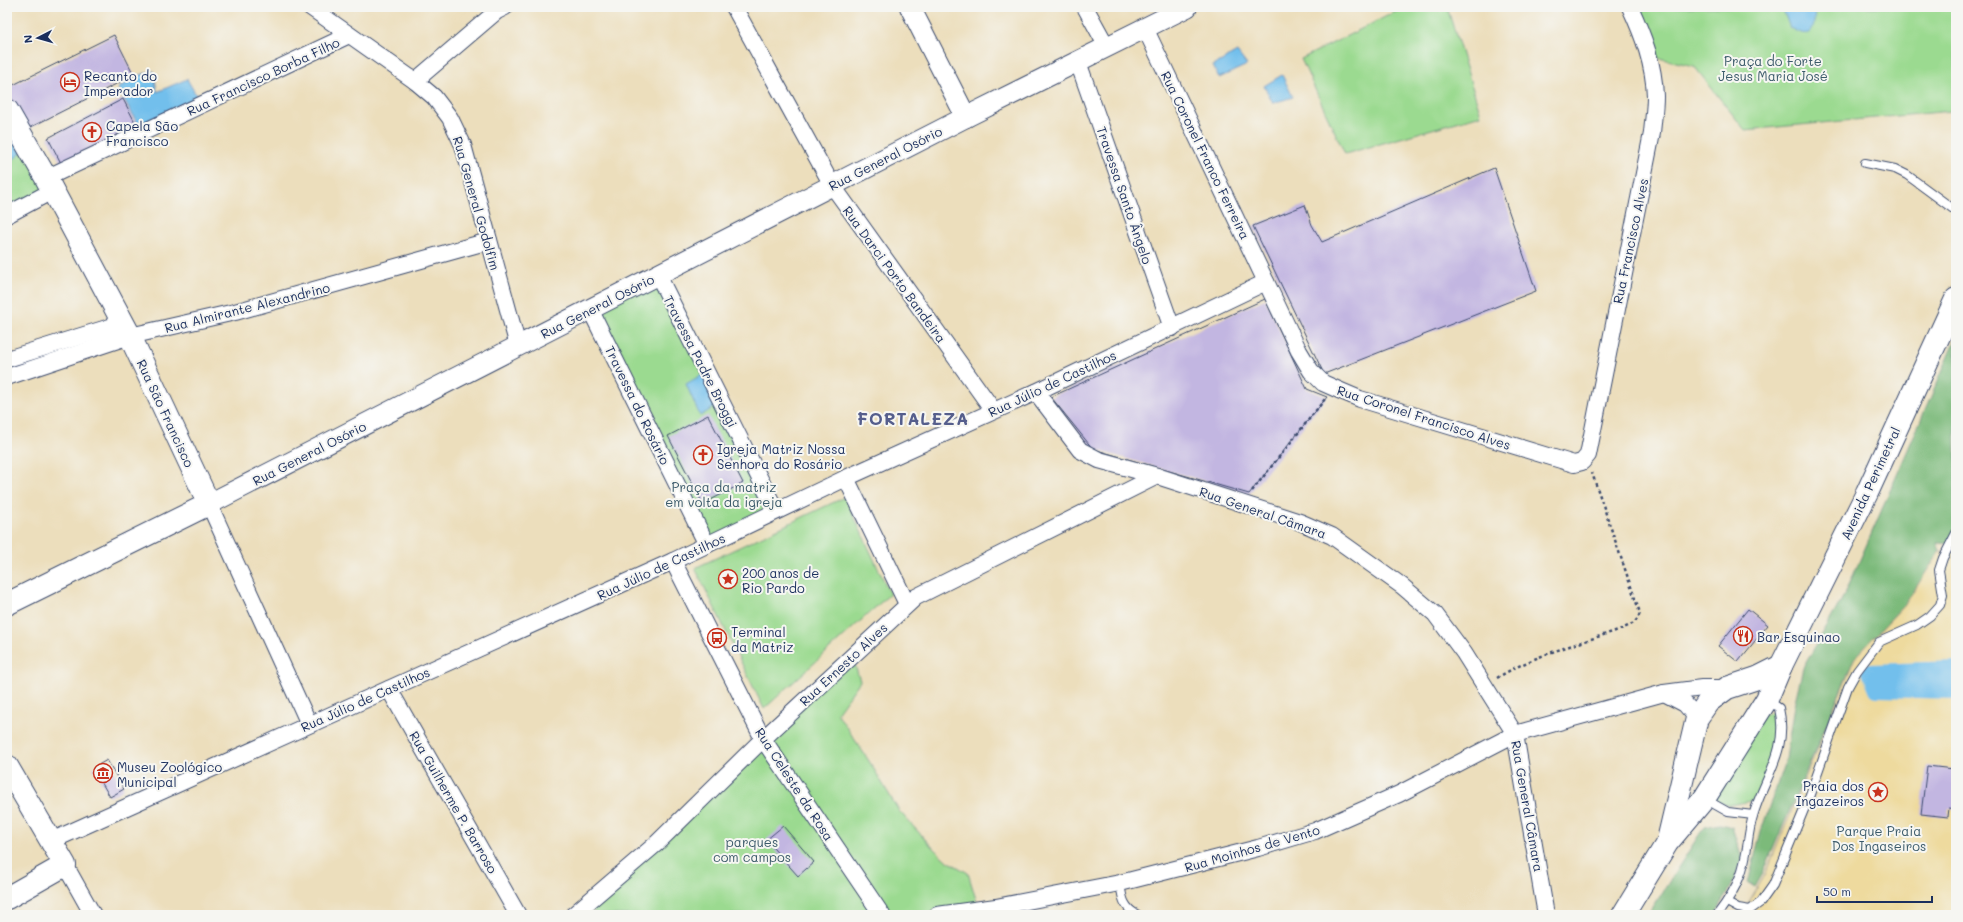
<svg xmlns="http://www.w3.org/2000/svg" width="1963" height="922" font-family="Mali,sans-serif">
	<style>
		.green { fill: #9bda90; stroke: #5b8477 }
		.forest { fill: #7cba7a; stroke: #4c746c }
		.sand { fill: #eeda9e; stroke: #84847e }
		.water { fill: #72bfec; stroke: #4677a5 }
		.lines { fill: none; stroke-linecap: round; stroke-linejoin: round }
		.canal { stroke: #72bfec; stroke-width: 16 }
		.building { fill: #c2b6e1 }
		.service-casing { stroke: #3a496c; stroke-width: 10 }
		.minor-casing { stroke: #3a496c; stroke-width: 18 }
		.tertiary-casing { stroke: #3a496c; stroke-width: 22 }
		.secondary-casing { stroke: #3a496c; stroke-width: 24 }
		.path { stroke: #3a496c; stroke-width: 2.5; stroke-dasharray: 3 3; stroke-linecap: butt }
		.service { stroke: #fff; stroke-width: 8 }
		.minor { stroke: #fff; stroke-width: 16 }
		.tertiary { stroke: #fff; stroke-width: 20 }
		.secondary { stroke: #fff; stroke-width: 22 }
		.labels { text-anchor: middle; dominant-baseline: central; stroke-width: 4; stroke-linejoin: round; paint-order: stroke }
		.park-label { font-size: 13px; fill: #3b5a6a; stroke: #f6f6f2 }
		.poi-label { font-size: 13px; fill: #1b2f5e; stroke: #f6f6f2; text-anchor: start }
		.street-label { font-size: 13px; fill: #1b2f5e; stroke: #f6f6f2 }
		.district-label { font-size: 17px; font-weight: bold; letter-spacing: 1px; fill: #555e8c; stroke: #f6f6f2 }
	</style>
	<rect width="100%" height="100%" fill="#f6f6f2"/>
	<filter id="ink" filterUnits="userSpaceOnUse"><feTurbulence type="fractalNoise" baseFrequency=".025" numOctaves="2"/><feDisplacementMap in="SourceGraphic" scale="8" xChannelSelector="R" yChannelSelector="G"/><feConvolveMatrix kernelMatrix="1 2 1 2 8 2 1 2 1" color-interpolation-filters="sRGB"/></filter>
	<filter id="wash" filterUnits="userSpaceOnUse"><feTurbulence type="fractalNoise" baseFrequency=".012" numOctaves="4" result="noise"/><feDisplacementMap in="SourceGraphic" scale="16" xChannelSelector="R" yChannelSelector="G"/><feGaussianBlur stdDeviation="0.9" result="paint"/><feColorMatrix in="noise" values="0 0 0 0 0 0 0 0 0 0 0 0 0 0 0 0 0 1.4 0 .05"/><feComposite in="paint" operator="in"/></filter>
	<g filter="url(#wash)">
		<rect width="100%" height="100%" fill="#ecdebc"/>
		<g class="green">
			<polygon points="1405,7 1447,7 1481,115 1345,154 1301,59"/>
			<polygon points="1634,7 1956,7 1956,101 1951,111 1745,130 1694,66 1654,57"/>
			<polygon points="7,117 48,190 7,211"/>
			<polygon points="657,276 774,511 707,544 593,310"/>
			<polygon points="845,497 890,594 764,709 695,568"/>
			<polygon points="853,659 860,681 837,713 869,761 899,811 935,850 946,860 968,873 979,909 933,915 884,915 765,740"/>
			<path d="M1775 712C1783 744 1768 771 1757 800L1729 805 1712 799 1763 715Z"/>
			<polygon points="763,744 878,915 597,915 589,906"/>
		</g>
		<g class="forest">
			<polygon points="1956,339 1956,544 1937,543 1940,551 1906,603 1855,657 1762,875 1755,887 1748,883 1761,831 1786,759 1794,705 1803,668 1846,592"/>
			<polygon points="1720,824 1732,827 1742,859 1736,878 1715,915 1648,915 1704,827"/>
		</g>
		<polygon class="sand" points="1940,551 1956,553 1956,669 1870,672 1877,689 1956,691 1956,915 1741,915 1765,875 1855,657 1906,603"/>
		<g class="water">
			<path d="M1782 7H1815C1814 27 1815 42 1790 28Z"/>
			<polygon points="1237,52 1247,65 1219,78 1213,66"/>
			<polygon points="154,71 157,92 187,79 199,100 140,128 118,88 140,75"/>
			<polygon points="1282,75 1293,97 1273,103 1264,86"/>
			<polygon points="13,135 23,151 7,165 7,139"/>
			<polygon points="705,373 720,404 700,416 686,384"/>
			<polygon points="1956,669 1956,691 1877,689 1870,672"/>
		</g>
		<g class="lines">
			<polyline class="canal" points="1956,669 1870,672 1877,689 1956,691"/>
		</g>
		<g id="blocks">
			<g class="building">
				<polygon points="114,35 134,75 25,130 7,94 7,88"/>
				<polygon points="123,99 137,126 62,165 48,138"/>
				<polygon points="1494,168 1536,291 1324,374 1253,226 1305,205 1312,225 1322,242"/>
				<polygon points="1265,299 1307,389 1327,397 1249,494 1093,449 1051,397"/>
				<polygon points="708,415 743,483 703,504 668,436"/>
				<polygon points="1748,609 1768,625 1738,662 1718,646"/>
				<polygon points="107,760 124,789 110,797 93,768"/>
				<polygon points="1927,766 1954,769 1953,776 1956,777 1956,809 1949,808 1948,817 1921,814"/>
				<polygon points="783,826 814,862 798,876 766,840"/>
			</g>
		</g>
	</g>
	<g filter="url(#ink)">
		<use href="#blocks" fill-opacity="0" stroke="#3a496c" stroke-width="1"/>
		<g class="lines">
			<g class="service-casing">
				<g id="service">
					<polyline points="1865,163 1895,169 1907,175 1956,211"/>
					<polyline points="1705,799 1728,812 1753,815"/>
					<path d="M1120 883C1122 897 1123 908 1138 915"/>
					<polyline points="1727,902 1738,908 1750,910 1761,902 1773,885 1808,800 1848,687 1857,671 1879,642 1917,625 1930,616 1940,605 1943,595 1939,570 1943,558 1956,533"/>
					<path d="M1717 915C1726 903 1735 890 1740 876 1748 857 1747 835 1753 816 1764 777 1789 751 1779 708L1767 700"/>
				</g>
			</g>
			<g class="minor-casing">
				<g id="minor">
					<polyline points="310,7 415,81 434,97 450,118 463,145 518,346"/>
					<polyline points="734,7 832,185 993,410"/>
					<polyline points="1085,7 1107,47"/>
					<path d="M1145 28 1299 351 1311 371 1323 383 1341 391 1360 399 1574 464 1582 462 1588 455 1652 133C1653 121 1655 108 1655 96 1654 64 1643 35 1630 7"/>
					<polyline points="1078,62 1172,328"/>
					<polyline points="415,81 497,11 505,7"/>
					<polyline points="46,178 349,35"/>
					<polyline points="7,215 52,191"/>
					<polyline points="658,275 776,511"/>
					<polyline points="590,309 707,545"/>
					<polyline points="7,359 123,323"/>
					<polyline points="7,377 130,336 235,312 489,241"/>
					<polyline points="1036,392 1080,450 1099,460 1157,476 1300,522 1332,536 1402,586 1435,614 1464,653 1515,734 1546,915"/>
					<polyline points="846,478 907,604"/>
					<polyline points="209,504 309,724"/>
					<polyline points="673,561 763,739 882,915"/>
					<polyline points="389,689 518,915"/>
					<polyline points="1664,693 1685,704 1697,718"/>
					<polyline points="51,841 673,561 846,478 1036,392 1266,282"/>
					<polyline points="65,865 93,915"/>
					<polyline points="573,915 656,844 763,739 916,597 1157,476"/>
					<polyline points="937,915 996,907 1120,883 1258,848 1315,831 1399,794 1515,734 1664,693 1702,688 1727,688"/>
				</g>
			</g>
			<g class="tertiary-casing">
				<g id="tertiary">
					<polyline points="910,7 966,117"/>
					<polyline points="209,504 966,117 1187,7"/>
				</g>
			</g>
			<g class="secondary-casing">
				<g id="secondary">
					<polyline points="7,110 46,178 130,336 209,504 7,604"/>
					<polyline points="7,766 65,865 7,898"/>
					<polyline points="1669,836 1697,718 1708,702 1727,688 1757,678 1781,666"/>
					<polyline points="1623,915 1667,843 1704,799 1767,699 1781,666 1867,493 1956,299"/>
				</g>
			</g>
			<g class="path">
				<polyline points="1252,491 1325,399"/>
				<path d="M1497 678C1535 654 1582 643 1624 628 1633 624 1637 622 1640 613L1592 473"/>
			</g>
			<use href="#service" class="service"/>
			<use href="#minor" class="minor"/>
			<use href="#tertiary" class="tertiary"/>
			<use href="#secondary" class="secondary"/>
		</g>
	</g>
	<defs>
		<g id="hotel-ring" transform="scale(1)"><circle r="9.5" fill="#f6f6f2" stroke="#c8321e" stroke-width="1.5"/><path d="M-6-4.5h1.5V1H6V5H4.5V3h-9V5H-6ZM-4 0a1.8 1.8 0 1 1 3.6 0ZM.5 0V-2.5h3Q6-2.5 6 0Z" fill="#c8321e"/></g>
		<g id="church-ring" transform="scale(1)"><circle r="9.5" fill="#f6f6f2" stroke="#c8321e" stroke-width="1.5"/><path d="M-1.2-6h2.4v3.5h3.3v2.4h-3.3V6h-2.4V-.1h-3.3v-2.4h3.3Z" fill="#c8321e"/></g>
		<g id="sight-ring" transform="scale(1)"><circle r="9.5" fill="#f6f6f2" stroke="#c8321e" stroke-width="1.5"/><path d="M0-6L1.8-2.2L6-1.7L2.9 1.2L3.7 5.4L0 3.3L-3.7 5.4L-2.9 1.2L-6-1.7L-1.8-2.2Z" fill="#c8321e"/></g>
		<g id="restaurant-ring" transform="scale(1)"><circle r="9.5" fill="#f6f6f2" stroke="#c8321e" stroke-width="1.5"/><path d="M-5-6h1v4h1v-4h1v4h1v-4h1v5L-1.5 .5V6h-2V.5L-5-1ZM5-6V6H3V1.5H1.5Q1.5-4 5-6Z" fill="#c8321e"/></g>
		<g id="bus-ring" transform="scale(1)"><circle r="9.5" fill="#f6f6f2" stroke="#c8321e" stroke-width="1.5"/><path d="M-5-6H5V4H4V6H2V4H-2V6H-4V4H-5ZM-3.5-4V0h7V-4ZM-3.5 1.2v1.5H-2V1.2ZM2 1.2v1.5H3.5V1.2Z" fill="#c8321e"/></g>
		<g id="museum-ring" transform="scale(1)"><circle r="9.5" fill="#f6f6f2" stroke="#c8321e" stroke-width="1.5"/><path d="M0-6L6-3V-2H-6V-3ZM-5-1h2V3h-2ZM-1-1h2V3h-2ZM3-1h2V3H3ZM-6 4H6V6H-6Z" fill="#c8321e"/></g>
	</defs>
	<g fill-rule="evenodd">
		<use href="#hotel-ring" x="70" y="82"/>
		<use href="#church-ring" x="92" y="132"/>
		<use href="#church-ring" x="703" y="455"/>
		<use href="#sight-ring" x="728" y="579"/>
		<use href="#restaurant-ring" x="1743" y="636"/>
		<use href="#bus-ring" x="717" y="638"/>
		<use href="#museum-ring" x="103" y="773"/>
		<use href="#sight-ring" x="1878" y="792"/>
	</g>
	<g class="labels">
		<g class="park-label">
			<text x="1773" y="60">Praça do Forte<tspan x="1773" dy="15">Jesus Maria José</tspan></text>
			<text x="724" y="486">Praça da matriz<tspan x="724" dy="15">em volta da igreja</tspan></text>
			<text x="1879" y="830">Parque Praia<tspan x="1879" dy="15">Dos Ingaseiros</tspan></text>
			<text x="752" y="841">parques<tspan x="752" dy="15">com campos</tspan></text>
		</g>
		<g class="poi-label">
			<text x="84" y="75">Recanto do<tspan x="84" dy="15">Imperador</tspan></text>
			<text x="106" y="125">Capela São<tspan x="106" dy="15">Francisco</tspan></text>
			<text x="717" y="448">Igreja Matriz Nossa<tspan x="717" dy="15">Senhora do Rosário</tspan></text>
			<text x="742" y="572">200 anos de<tspan x="742" dy="15">Rio Pardo</tspan></text>
			<text x="731" y="631">Terminal<tspan x="731" dy="15">da Matriz</tspan></text>
			<text x="1757" y="636">Bar Esquinao</text>
			<text x="117" y="766">Museu Zoológico<tspan x="117" dy="15">Municipal</tspan></text>
			<text x="1864" y="785" text-anchor="end">Praia dos<tspan x="1864" dy="15">Ingazeiros</tspan></text>
		</g>
		<g class="street-label">
			<text transform="translate(263 76) rotate(-25)">Rua Francisco Borba Filho</text>
			<text transform="translate(1206 155) rotate(64)">Rua Coronel Franco Ferreira</text>
			<text transform="translate(885 158) rotate(-27)">Rua General Osório</text>
			<text transform="translate(1125 195) rotate(71)">Travessa Santo Ângelo</text>
			<text transform="translate(477 203) rotate(74)">Rua General Godolfim</text>
			<text transform="translate(1630 241) rotate(-78)">Rua Francisco Alves</text>
			<text transform="translate(895 274) rotate(54)">Rua Darci Porto Bandeira</text>
			<text transform="translate(597 306) rotate(-27)">Rua General Osório</text>
			<text transform="translate(247 307) rotate(-14)">Rua Almirante Alexandrino</text>
			<text transform="translate(701 361) rotate(63)">Travessa Padre Broggi</text>
			<text transform="translate(1052 383) rotate(-25)">Rua Júlio de Castilhos</text>
			<text transform="translate(638 405) rotate(64)">Travessa do Rosário</text>
			<text transform="translate(166 413) rotate(65)">Rua São Francisco</text>
			<text transform="translate(1424 417) rotate(18)">Rua Coronel Francisco Alves</text>
			<text transform="translate(309 453) rotate(-27)">Rua General Osório</text>
			<text transform="translate(1870 483) rotate(-65)">Avenida Perimetral</text>
			<text transform="translate(1263 512) rotate(19)">Rua General Câmara</text>
			<text transform="translate(661 566) rotate(-25)">Rua Júlio de Castilhos</text>
			<text transform="translate(843 664) rotate(-43)">Rua Ernesto Alves</text>
			<text transform="translate(365 699) rotate(-24)">Rua Júlio de Castilhos</text>
			<text transform="translate(795 784) rotate(57)">Rua Celeste da Rosa</text>
			<text transform="translate(454 802) rotate(60)">Rua Guilherme P. Barroso</text>
			<text transform="translate(1528 806) rotate(80)">Rua General Câmara</text>
			<text transform="translate(1252 848) rotate(-16)">Rua Moinhos de Vento</text>
		</g>
		<g class="district-label">
			<text x="913" y="418">FORTALEZA</text>
		</g>
	</g>
	<rect width="1963" height="922" fill="none" stroke="#f6f6f2" stroke-width="24"/>
	<g transform="translate(38 38) rotate(264)" stroke="#f6f6f2" stroke-width="3" paint-order="stroke">
	<path d="M0-3L7 15L0 10L-7 15Z" fill="#1b2f5e"/>
	<text y="-6" font-size="11" font-weight="bold" text-anchor="middle" fill="#1b2f5e">N</text>
	</g>
	<path d="M1817 896v6h115v-6" fill="none" stroke="#1b2f5e" stroke-width="2"/>
	<text x="1823" y="896" font-size="12" fill="#1b2f5e" stroke="#f6f6f2" stroke-width="3" paint-order="stroke">50 m</text>
</svg>
